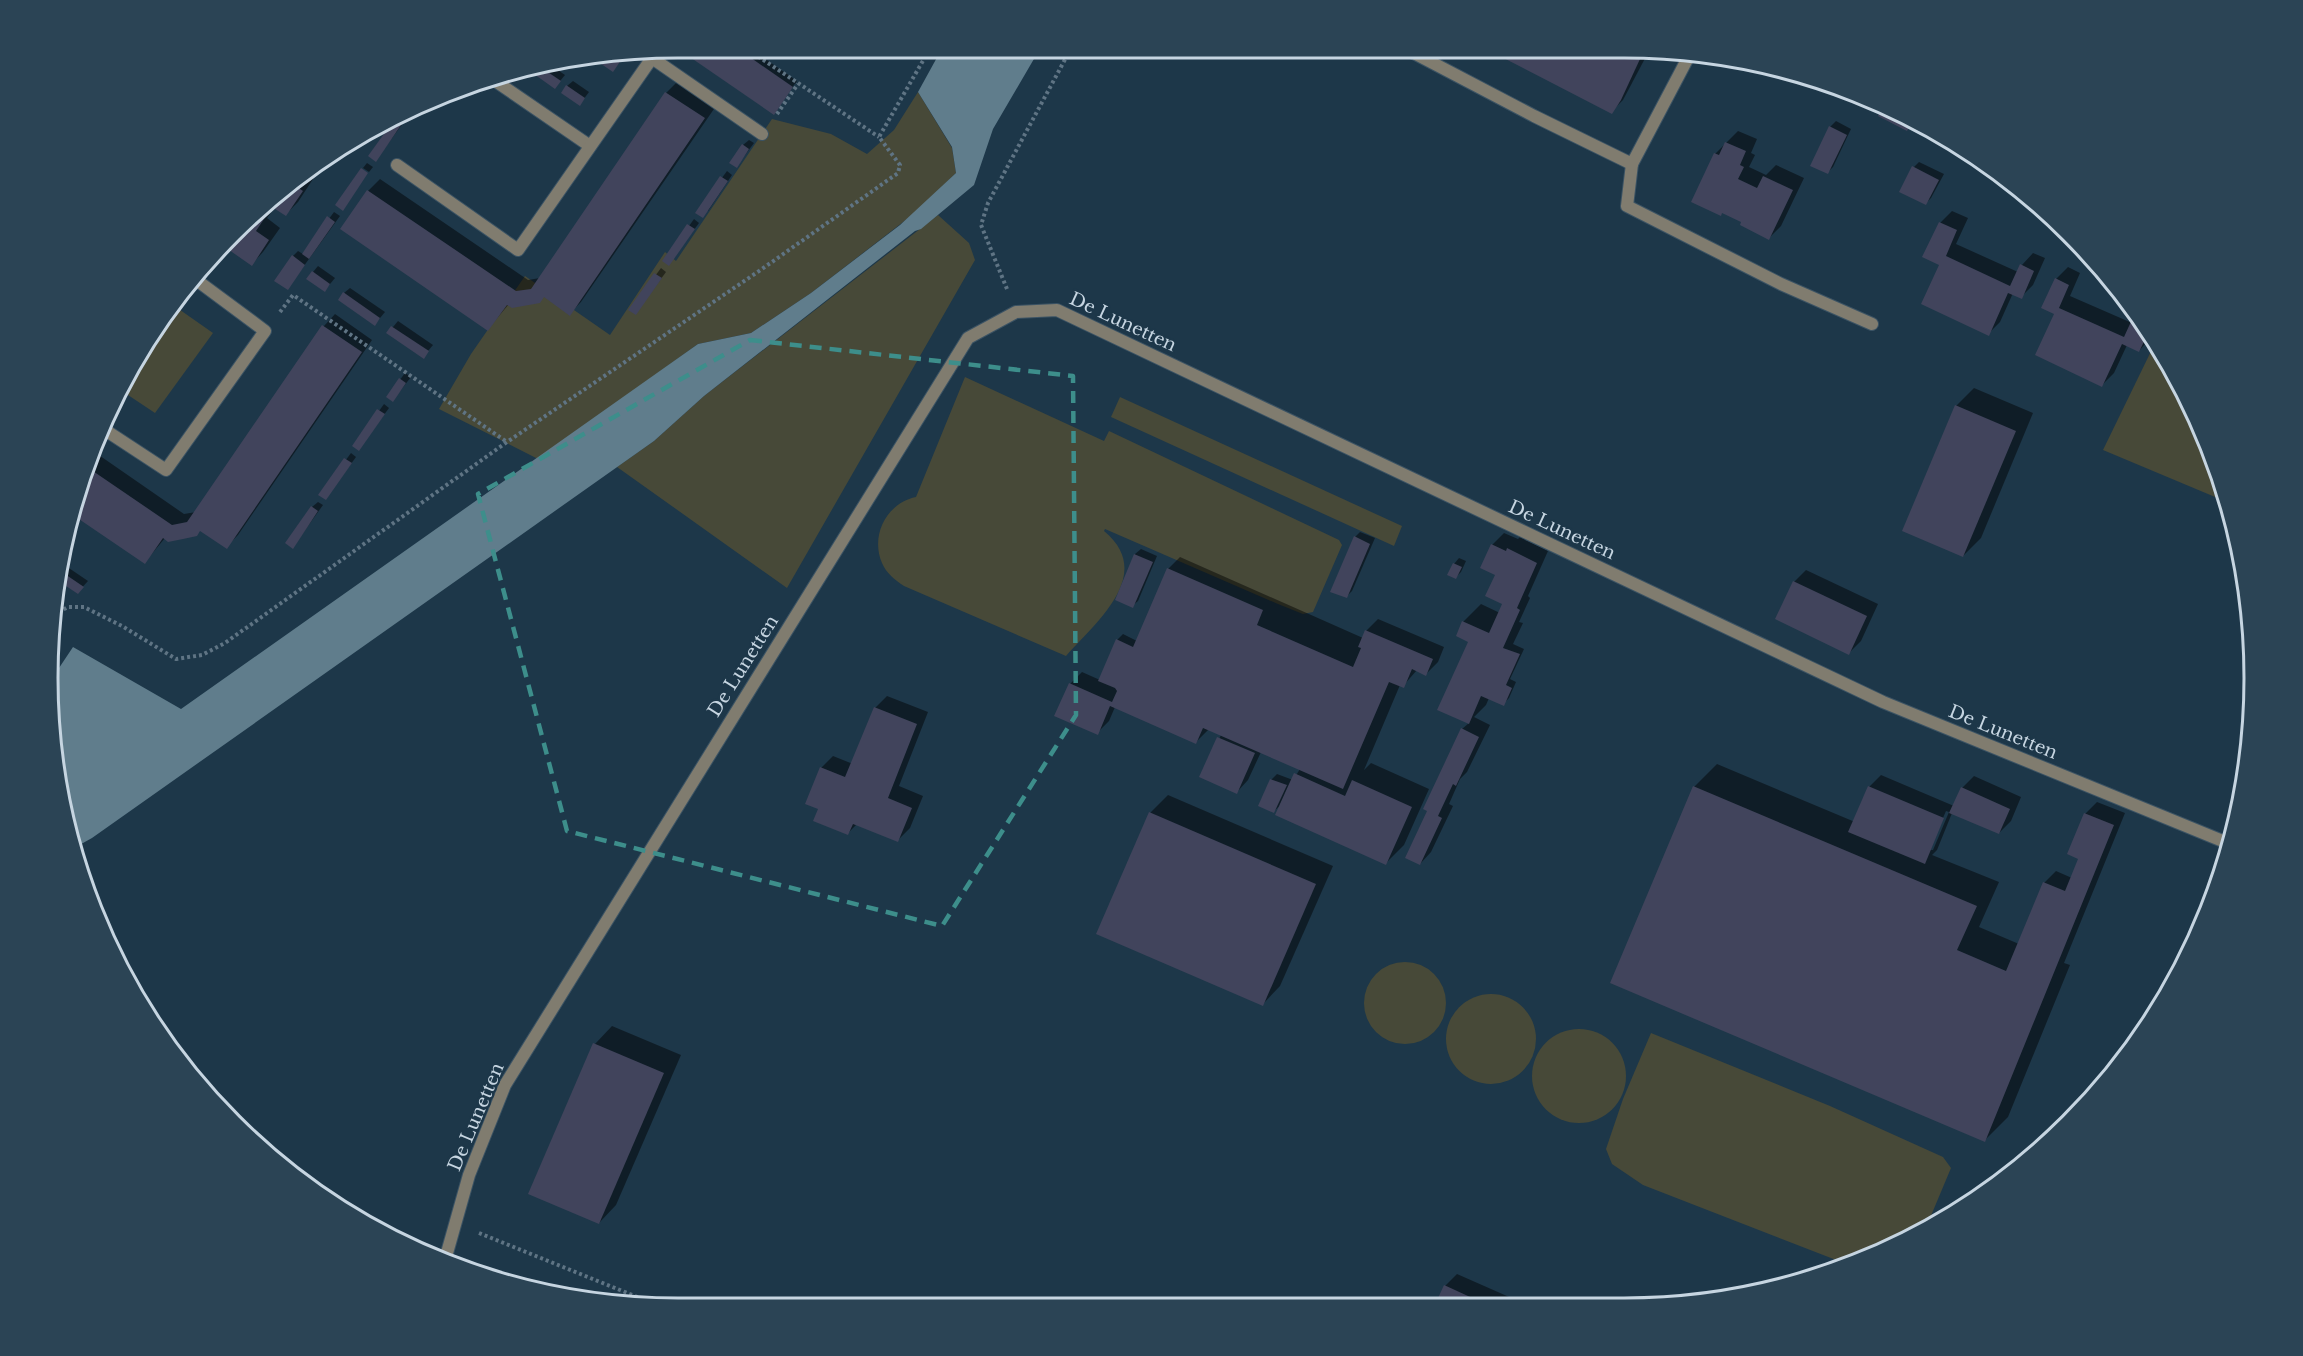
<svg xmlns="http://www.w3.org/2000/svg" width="2303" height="1356" font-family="'Libre Baskerville',serif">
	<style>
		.green { fill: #474938 }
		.water { fill: #607d8c }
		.shadow { fill: #0007; fill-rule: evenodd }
		.building { fill: #41445c }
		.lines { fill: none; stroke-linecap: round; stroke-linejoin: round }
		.lane-casing { stroke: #3b5364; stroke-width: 14 }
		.street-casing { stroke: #3b5364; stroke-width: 14 }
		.path { stroke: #5f7484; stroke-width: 4; stroke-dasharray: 3 3; stroke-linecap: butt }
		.lane { stroke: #807c6f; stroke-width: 12 }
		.street { stroke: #807c6f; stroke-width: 12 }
		.marked { fill: none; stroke: #3d8e8b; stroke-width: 4.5; stroke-dasharray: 12 8; stroke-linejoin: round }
		.labels { text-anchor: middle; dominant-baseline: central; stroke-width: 4.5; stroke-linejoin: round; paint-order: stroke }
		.street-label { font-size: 18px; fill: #c6d5e1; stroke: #1d3749 }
		.rim { fill: none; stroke: #c6d5e1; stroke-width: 3 }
	</style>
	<rect width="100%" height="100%" fill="#1d3749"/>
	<g class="green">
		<polygon points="918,92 952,148 956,173 916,212 811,293 751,333 698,344 538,459 439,409 471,354 525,276 610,335 665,252 676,261 772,119 831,134 867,154 894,130"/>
		<polygon points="938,215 969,243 975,260 787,588 617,467 654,441 704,396"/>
		<polygon points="173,305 213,333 155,413 119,389 154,328"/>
		<polygon points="2156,341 2207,437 2227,502 2103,450"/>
		<path d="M965 377 1104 441 1109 431 1339 540 1342 545 1313 612 1303 614 1278 604 1105 529 1104 531C1156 574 1096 622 1066 656L904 586C895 580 886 573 882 563 870 535 887 503 916 497Z"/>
		<polygon points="1120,397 1402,526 1394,546 1111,417"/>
		<circle cx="1405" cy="1003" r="41"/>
		<circle cx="1491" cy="1039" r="45"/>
		<circle cx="1579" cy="1076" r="47"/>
		<polygon points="1651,1033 1830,1106 1943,1157 1951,1168 1925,1230 1849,1265 1643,1185 1612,1164 1606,1149 1623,1099"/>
	</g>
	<polygon class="water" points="940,52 1038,52 993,129 974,185 921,229 915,231 704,396 654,441 92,838 74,848 60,801 49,719 51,680 73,647 181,709 698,344 751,333 811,293 900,225 956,173 952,147 918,92"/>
	<g class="shadow">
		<polygon points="1650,49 1623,100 1611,112 1491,50"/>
		<polygon points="595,53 628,53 613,70"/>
		<polygon points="686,53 757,53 797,81 773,113"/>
		<polygon points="549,64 565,75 555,87 529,69"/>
		<polygon points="573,81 589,92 580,104 567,86"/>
		<polygon points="678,81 716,106 581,302 569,314 544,296 509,304 488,329 368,191 380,179 528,280 540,278 666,93"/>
		<polygon points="400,115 406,119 376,160 395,121"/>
		<polygon points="1836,121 1851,129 1833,167 1828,172 1830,127"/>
		<polygon points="1738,131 1757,139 1751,153 1755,155 1749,167 1766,175 1776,165 1804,178 1781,226 1769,238 1715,154"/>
		<polygon points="749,140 754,143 736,167 743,145"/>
		<polygon points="1919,162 1944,174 1931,198 1926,203 1914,167"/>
		<polygon points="367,163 373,167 369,172 363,168"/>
		<polygon points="727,171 732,175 708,211 697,212"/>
		<polygon points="304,172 313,179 298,202 286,214 275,207 267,218 280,228 263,252 252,264 232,233"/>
		<polygon points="1952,211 1968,218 1956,244 2018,272 2022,265 2033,253 2045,258 2033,285 2021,297 2013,293 2000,322 1988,334 1941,264 1940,223"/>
		<polygon points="334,212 340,216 288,288 293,256 298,251 303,254"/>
		<polygon points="694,219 699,223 669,264 664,261"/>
		<polygon points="318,266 335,278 325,290 313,272"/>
		<polygon points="2068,267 2080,273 2070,296 2132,323 2137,314 2153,335 2139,351 2127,345 2114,373 2102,385 2055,313 2056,279"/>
		<polygon points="661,268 666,272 636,313 630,310"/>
		<polygon points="350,288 385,312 375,324 344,293"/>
		<polygon points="335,314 372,340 238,535 226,547 201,530 165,538 145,562 71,511 93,451 184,514 196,512 324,326"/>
		<polygon points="398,321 433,345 423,357 388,333"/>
		<polygon points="405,373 411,377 393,400 388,396"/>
		<polygon points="1974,388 2033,413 1981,538 1963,556 1956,406"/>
		<polygon points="384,404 389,408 359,449 354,446"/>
		<polygon points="351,453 356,457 326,498 320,495"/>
		<polygon points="318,502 323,505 293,547 312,507"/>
		<polygon points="1360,532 1375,538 1352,591 1346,597 1355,537"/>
		<polygon points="1504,533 1518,539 1520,537 1548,551 1528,596 1530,598 1519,622 1523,623 1513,644 1524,649 1510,679 1516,682 1509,698 1503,704 1489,698 1486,705 1474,717 1490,725 1467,772 1460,779 1449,804 1453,806 1431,852 1420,864 1429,811 1462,729 1469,723 1470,641 1463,622 1481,604 1500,613 1504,603 1492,545"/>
		<polygon points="1141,549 1157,556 1138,601 1132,606 1117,599 1135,554"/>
		<polygon points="1180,557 1363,638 1366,631 1378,619 1444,647 1438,662 1426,674 1417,670 1403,686 1400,685 1364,770 1371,763 1429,789 1404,845 1386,863 1282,804 1274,811 1271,780 1277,774 1293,780 1300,769 1261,752 1248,780 1237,792 1201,777 1221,735 1209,729 1196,742 1115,707 1109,721 1097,733 1070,684 1082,672 1100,680 1117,640 1123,634 1137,641 1168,569"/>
		<polygon points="1459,558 1466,561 1461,572 1456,577 1454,564"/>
		<polygon points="60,562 88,581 78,592 57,578"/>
		<polygon points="1806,570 1878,604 1861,641 1849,653 1794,582"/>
		<polygon points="887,696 928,712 899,786 923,796 910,828 898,840 857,824 848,833 820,809 821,768 833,756 853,764 875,708"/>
		<path d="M1717 764 1855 822 1869 787 1881 775 1954 806 1962 788 1974 776 2021 797 2011 821 1999 833 1952 813 1937 850 1932 855 1999 882 1979 927 2019 944 2044 883 2056 871 2072 878 2080 858 2085 814 2097 802 2125 813 2064 963 2070 965 2008 1117 1985 1140 1694 787ZM1946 811 1949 812 1933 850H1929Z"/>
		<polygon points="1168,795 1333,866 1280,986 1263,1004 1150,813"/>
		<polygon points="612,1026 681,1055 616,1205 599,1223 595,1044"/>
		<polygon points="1457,1274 1516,1300 1513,1307 1436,1307 1445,1286"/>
	</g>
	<g class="building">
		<polygon points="1488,50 1622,50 1640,59 1621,100 1612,114"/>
		<polygon points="595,53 626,53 613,72 588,55"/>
		<polygon points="684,53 744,53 793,87 774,115"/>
		<polygon points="539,66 561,81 555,89 527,69"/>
		<polygon points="566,85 585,98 580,106 561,93"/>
		<polygon points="665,92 705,118 570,316 544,297 540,303 512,308 507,305 488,331 340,229 367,190 516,291 531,289"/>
		<polygon points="1882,108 1911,123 1907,131 1878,116"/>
		<polygon points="394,120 401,125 376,162 368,156"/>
		<polygon points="1829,126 1847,135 1828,174 1810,166"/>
		<polygon points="1725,142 1746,151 1740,165 1744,167 1738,179 1757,188 1763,176 1793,190 1769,240 1740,225 1741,222 1722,213 1721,216 1691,202 1714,153 1719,155"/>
		<polygon points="742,144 749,149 737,168 729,163"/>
		<polygon points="1912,166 1939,180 1926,205 1899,192"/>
		<polygon points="361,168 368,173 343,211 335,205"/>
		<polygon points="720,176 728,181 703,218 695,213"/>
		<polygon points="290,182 303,191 286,216 272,207 256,231 269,240 252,266 222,245 232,233"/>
		<polygon points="327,216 335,222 309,259 302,254"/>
		<polygon points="1939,222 1957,230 1946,256 2010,286 2020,264 2034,271 2022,299 2008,293 1989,336 1921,304 1939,265 1922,257"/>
		<polygon points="687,224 695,229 669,266 662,261"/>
		<polygon points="292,255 305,265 288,290 274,281"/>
		<polygon points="312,271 330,284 325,292 306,279"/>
		<polygon points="654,273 662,278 636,315 628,310"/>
		<polygon points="2055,278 2069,285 2059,308 2124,337 2134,315 2141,319 2150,329 2139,352 2122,344 2102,387 2035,355 2054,314 2041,308"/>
		<polygon points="343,292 380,318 375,326 338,300"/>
		<polygon points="322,325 362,352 227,549 200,531 197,536 183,539 168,542 163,538 145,564 70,513 87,467 172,525 187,522"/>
		<polygon points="391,326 429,351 424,359 386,333"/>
		<polygon points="399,378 406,383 393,402 386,397"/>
		<polygon points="1955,405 2016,431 1963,557 1902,531"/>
		<polygon points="377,409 385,414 359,451 352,446"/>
		<polygon points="344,458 352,463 326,500 318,495"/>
		<polygon points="311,506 318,511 293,549 285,543"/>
		<polygon points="1354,536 1370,544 1347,598 1330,592"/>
		<polygon points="1491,544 1506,551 1507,548 1537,563 1517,608 1520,610 1503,648 1520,654 1506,685 1512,688 1504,706 1481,696 1469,724 1437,710 1468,642 1456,636 1462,621 1489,633 1502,604 1485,596 1495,575 1480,568"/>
		<polygon points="1134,554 1153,562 1133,608 1115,600"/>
		<polygon points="1453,563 1462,567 1456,579 1447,575"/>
		<polygon points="1167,568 1263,610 1257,625 1353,667 1361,648 1358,647 1365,630 1433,659 1426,676 1412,669 1404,688 1389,682 1343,789 1203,728 1196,744 1110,706 1098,735 1054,716 1069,683 1112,702 1117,691 1115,688 1098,681 1116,639 1133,647"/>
		<polygon points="59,570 84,587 78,594 57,580"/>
		<polygon points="1793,581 1867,616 1849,655 1775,619"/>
		<polygon points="874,707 917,724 888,798 912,808 898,842 853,824 848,835 813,821 818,809 805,804 820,767 845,777"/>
		<polygon points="1461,728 1479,737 1456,786 1453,784 1438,816 1442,818 1420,865 1405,858 1427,811 1423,809"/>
		<polygon points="1217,737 1255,753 1237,794 1199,777"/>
		<polygon points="1294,773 1345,796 1352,780 1412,807 1386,865 1275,815"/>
		<polygon points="1270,779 1287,785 1274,813 1258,806"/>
		<polygon points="1693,786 1977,906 1957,950 2006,971 2043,882 2065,891 2078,859 2067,854 2084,813 2114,825 1985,1142 1610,983"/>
		<polygon points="1868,786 1944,818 1925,864 1848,832"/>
		<polygon points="1961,787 2010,809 1999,834 1949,813"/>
		<polygon points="1149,812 1316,884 1263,1006 1096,934"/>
		<polygon points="593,1043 664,1073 599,1224 528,1194"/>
		<polygon points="1444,1285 1492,1307 1434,1307"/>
	</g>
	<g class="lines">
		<g class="lane-casing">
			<polyline id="lane" points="1632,164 1627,206 1781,284 1872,324"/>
		</g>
		<g class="street-casing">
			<g id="street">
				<polyline points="1408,50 1534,116 1632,164 1690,54"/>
				<polyline points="491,78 590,146"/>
				<polyline points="397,165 518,250 652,58 762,134"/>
				<polyline points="102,428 166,470 265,331 195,279"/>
				<polyline points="445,1260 469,1175 505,1085 968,338 1016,312 1057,310 1883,702 2230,844"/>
			</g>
		</g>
		<g class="path">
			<polyline points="753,53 879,137"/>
			<polyline points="777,114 798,84"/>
			<polyline points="1007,289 981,225 988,203 1069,52"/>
			<polyline points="280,312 293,295 507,442"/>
			<polyline points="53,615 68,607 84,607 122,626 176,659 202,655 225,643 507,442 762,269 898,173 900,165 879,137 928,52"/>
			<polyline points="479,1233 662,1307"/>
		</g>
		<use href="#lane" class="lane"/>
		<use href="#street" class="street"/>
	</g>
	<path class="marked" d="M750 340 1073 376 1076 715 942 926 567 831 478 494Z"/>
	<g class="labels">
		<g class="street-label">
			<text transform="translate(1123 322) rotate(25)">De Lunetten</text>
			<text transform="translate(1562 530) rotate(25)">De Lunetten</text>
			<text transform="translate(743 666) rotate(-58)">De Lunetten</text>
			<text transform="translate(2003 732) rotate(22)">De Lunetten</text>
			<text transform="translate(476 1117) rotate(-67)">De Lunetten</text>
		</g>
	</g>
	<path d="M0 0H2303V1356H0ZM678 58H1624A620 620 0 0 1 2244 678V678A620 620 0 0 1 1624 1298H678A620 620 0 0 1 58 678V678A620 620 0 0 1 678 58Z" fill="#2b4455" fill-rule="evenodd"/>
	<path class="rim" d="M678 58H1624A620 620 0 0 1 2244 678V678A620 620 0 0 1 1624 1298H678A620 620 0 0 1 58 678V678A620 620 0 0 1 678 58Z"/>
</svg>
